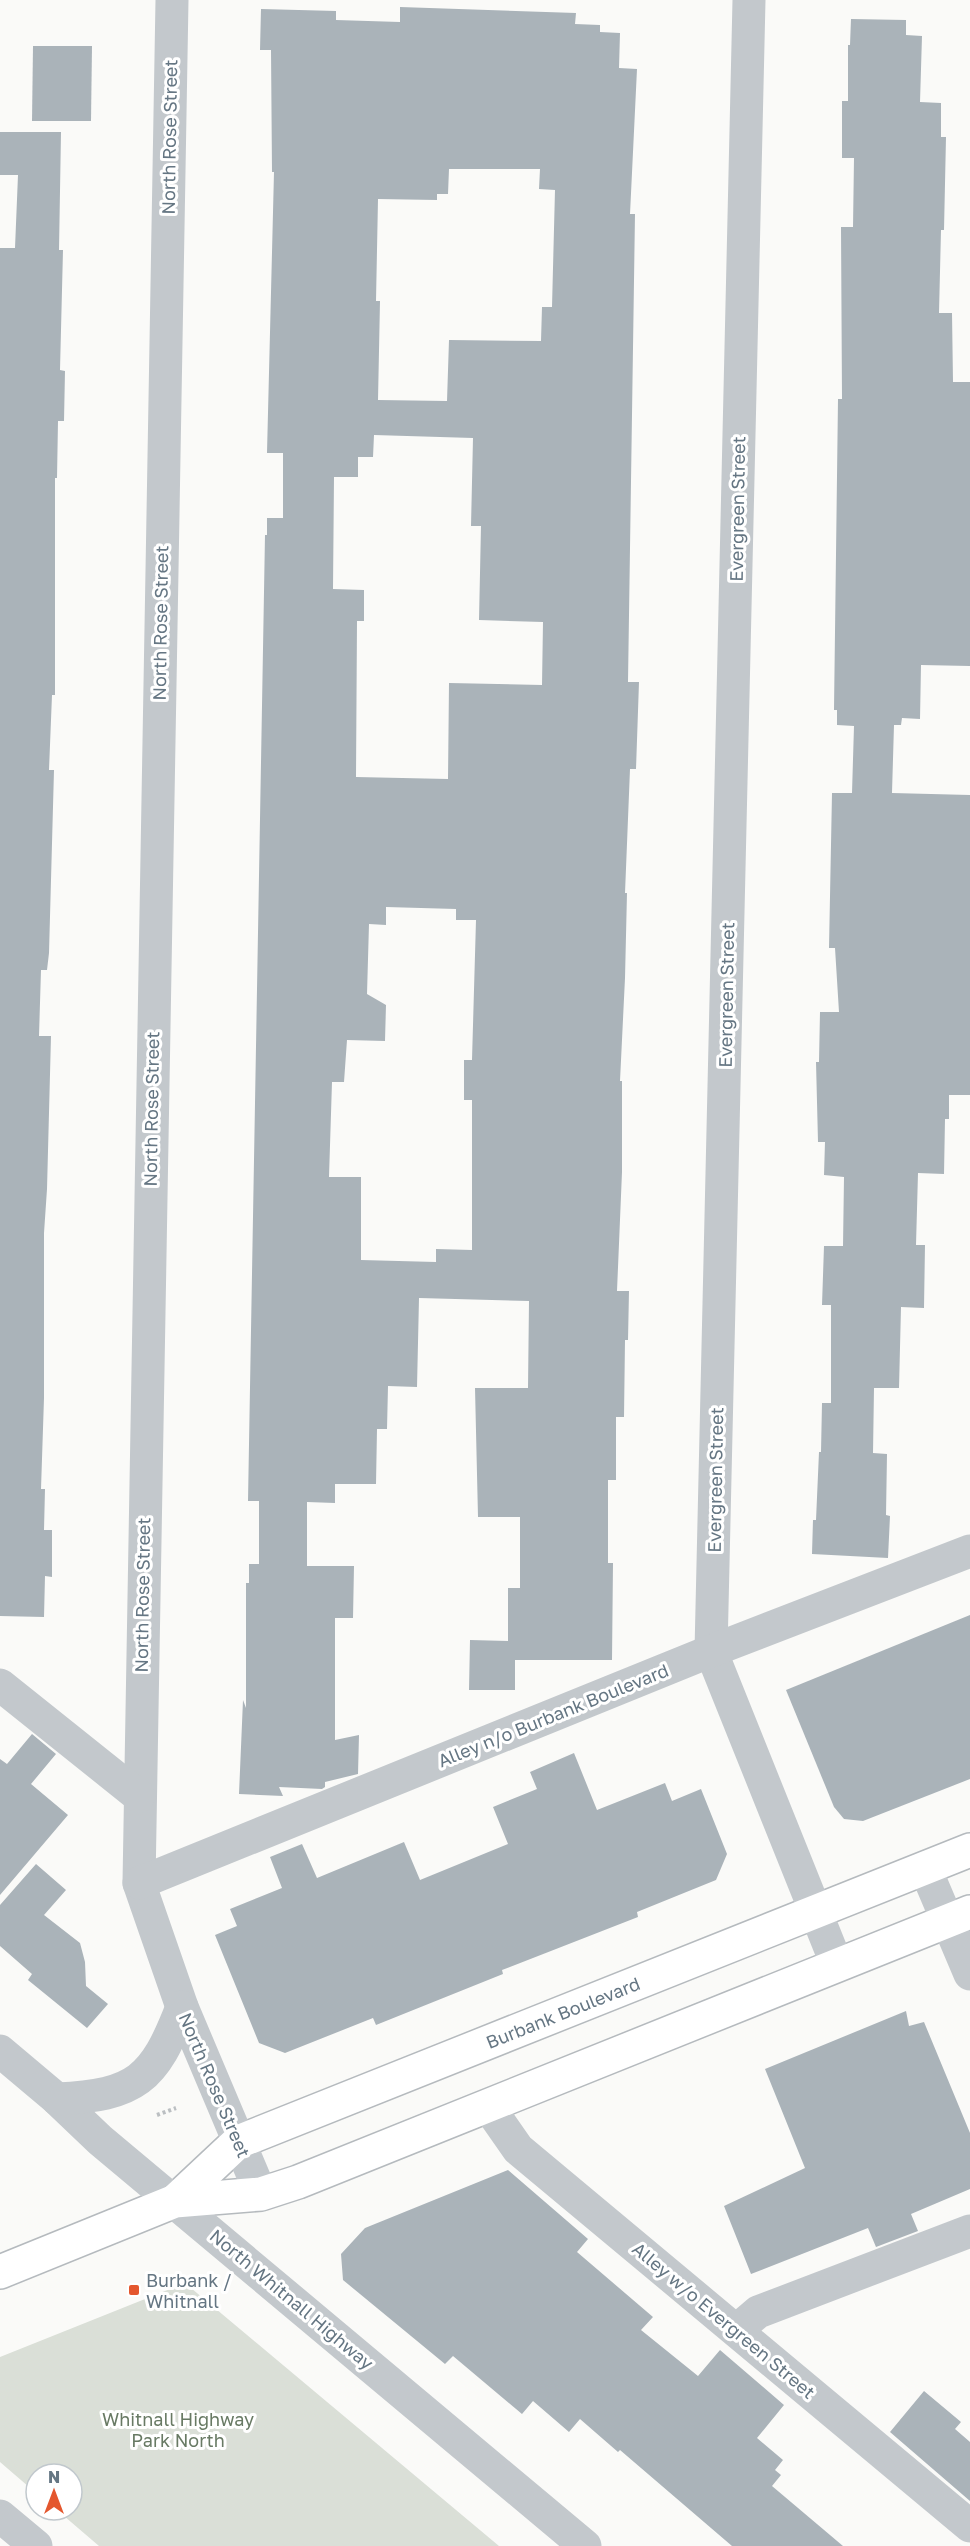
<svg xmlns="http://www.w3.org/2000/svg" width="970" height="2546" font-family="'Golos Text',sans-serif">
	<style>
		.green { fill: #dadfd7 }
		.building { fill: #aab3b9; fill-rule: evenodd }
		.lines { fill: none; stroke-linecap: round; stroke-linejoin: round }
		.major-casing { stroke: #b5babe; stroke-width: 36 }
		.path { stroke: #bbbfc2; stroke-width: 4; stroke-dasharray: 3 3; stroke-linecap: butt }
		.minor { stroke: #c3c8cc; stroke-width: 33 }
		.major { stroke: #fff; stroke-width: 33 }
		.poi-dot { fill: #e4572e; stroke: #fff; stroke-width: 2 }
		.labels { text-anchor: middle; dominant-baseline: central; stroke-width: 6; stroke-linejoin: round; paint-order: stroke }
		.street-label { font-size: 18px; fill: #657683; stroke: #fff }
		.poi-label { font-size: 18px; fill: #657683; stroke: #fff; text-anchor: start }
		.park-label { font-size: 18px; fill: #687a64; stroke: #fff }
	</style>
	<rect width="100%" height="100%" fill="#fafaf8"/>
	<polygon class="green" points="185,2283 499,2546 99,2546 57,2510 72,2510 72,2474 36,2474 36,2493 0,2462 0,2357"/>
	<g class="building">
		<path d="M400 7 576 13 575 24 600 25V32L620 33 619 68 637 69 630 214H635L628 682H639L636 769H630L625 893H627L625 978 620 1081H622V1172L617 1291H629L628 1340H625L624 1417H616V1480H608V1563H613L612 1660H515V1690H469L470 1640 508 1641V1588H520V1517H478L475 1388H528L529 1301 419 1298 417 1387 388 1386 387 1429H377L376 1484H335V1503L307 1502V1566H354L353 1618H335V1740L359 1735 358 1774 325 1782V1787L322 1789 279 1787 283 1796 239 1794 243 1700 246 1708V1583H249V1564H259V1501H248L265 535H267V518H283V453H267L274 172H272L271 50H260L261 9 336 11V20L400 22ZM449 169H540L539 189 555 190 552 307H542L541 341 449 340 447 401 378 400 380 301H376L378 199 437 200V194H448ZM374 435 473 438 471 526H481L479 620 543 622 542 685 449 683 448 779 356 777 357 621H364V590L333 589 334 477H358V457H373ZM386 907 456 909V920H476L472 1060H464V1100H472V1250L436 1249V1262L361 1260V1177H329L332 1082H344L347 1040 385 1041 386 1005 367 994 369 924 386 925Z"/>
		<polygon points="851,19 906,20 906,35 922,36 920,102 941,103 941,137 946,137 944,230 941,230 939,313 952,313 953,382 970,382 970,666 921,665 920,719 902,718 901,725 894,725 892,793 970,795 970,1095 949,1095 949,1119 945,1119 944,1174 918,1173 916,1245 925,1245 924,1308 901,1307 899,1388 874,1388 873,1453 887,1454 886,1515 890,1516 888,1558 812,1554 813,1520 816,1520 819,1452 821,1452 822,1403 831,1403 831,1305 822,1305 824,1246 843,1246 844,1177 824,1175 825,1142 818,1142 816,1062 819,1062 820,1012 839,1012 835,948 829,948 832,793 852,793 854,726 837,725 837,710 834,710 838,399 842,399 841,227 853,227 854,158 842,158 842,101 848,101 848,45 850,45"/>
		<polygon points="33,46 92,46 91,121 32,121"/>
		<polygon points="0,132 61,132 59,250 63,250 60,370 65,371 64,421 58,421 57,478 55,478 55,695 52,695 49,770 54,770 49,953 47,970 41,970 39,1036 51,1036 47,1189 44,1233 44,1398 41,1489 45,1489 44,1530 52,1530 52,1577 45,1576 44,1617 0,1616 0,248 15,248 18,175 0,175"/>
		<polygon points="970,1615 970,1779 863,1821 844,1819 834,1807 786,1690"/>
		<polygon points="32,1734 56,1754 31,1784 68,1815 0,1895 0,1759 7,1764"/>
		<polygon points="574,1753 597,1810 665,1783 672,1801 701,1789 727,1854 716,1880 637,1912 638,1917 502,1970 503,1974 376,2025 373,2018 285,2053 259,2043 215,1935 237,1926 230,1909 282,1888 270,1857 302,1844 317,1878 404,1842 420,1880 508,1844 493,1807 537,1789 530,1772"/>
		<polygon points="36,1864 66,1890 44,1915 80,1943 85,1962 86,1986 108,2004 87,2028 28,1980 32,1974 0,1946 0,1905"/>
		<polygon points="906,2011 909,2026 924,2022 970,2133 970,2189 911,2214 918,2231 876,2247 868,2228 751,2274 724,2206 805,2168 765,2069"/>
		<polygon points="508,2170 588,2239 577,2252 653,2317 641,2330 698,2376 720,2350 784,2405 757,2438 783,2460 775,2470 781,2475 772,2486 843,2546 732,2546 620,2450 618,2452 580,2419 569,2432 533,2401 522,2414 453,2356 445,2364 343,2280 341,2254 365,2228"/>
		<polygon points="924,2391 961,2422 955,2429 970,2442 970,2501 890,2432"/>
	</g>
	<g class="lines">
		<g class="major-casing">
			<g id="major">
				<path id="s1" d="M175 2201 238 2142 970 1850"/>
				<polyline points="0,2272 175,2201 261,2194 298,2182 970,1912"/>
			</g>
		</g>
		<polyline class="path" points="157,2115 176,2108"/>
		<g class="minor">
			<polyline points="172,0 139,1883 182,2007 261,2194"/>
			<polyline points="749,0 711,1651 837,1965"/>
			<polyline points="0,1685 139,1796"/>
			<polyline points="925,1868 970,1974"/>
			<polyline points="139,1883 711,1651 970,1551"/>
			<polyline points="0,2051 57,2099 100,2140 585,2546"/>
			<path d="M57 2099C136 2095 154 2080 182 2007"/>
			<polyline points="488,2106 518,2149 970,2526"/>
			<polyline points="737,2330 758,2312 970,2231"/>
			<polyline points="0,2516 36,2546"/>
		</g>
		<use href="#major" class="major"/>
	</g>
	<rect class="poi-dot" x="128" y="2284" width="12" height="12" rx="3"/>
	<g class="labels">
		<g class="street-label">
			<text transform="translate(169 137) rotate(-89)">North Rose Street</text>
			<text transform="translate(737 509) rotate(-89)">Evergreen Street</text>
			<text transform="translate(160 623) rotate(-89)">North Rose Street</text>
			<text transform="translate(726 995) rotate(-89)">Evergreen Street</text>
			<text transform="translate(151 1109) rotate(-89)">North Rose Street</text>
			<text transform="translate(715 1480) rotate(-89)">Evergreen Street</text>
			<text transform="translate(142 1595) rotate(-89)">North Rose Street</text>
			<text transform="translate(553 1715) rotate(-22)">Alley n/o Burbank Boulevard</text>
			<text stroke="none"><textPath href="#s1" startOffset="436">Burbank Boulevard</textPath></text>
			<text transform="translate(215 2085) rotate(67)">North Rose Street</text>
			<text transform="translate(292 2299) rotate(40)">North Whitnall Highway</text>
			<text transform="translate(724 2320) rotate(40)">Alley w/o Evergreen Street</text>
		</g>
		<g class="poi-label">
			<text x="146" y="2280">Burbank /<tspan x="146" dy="21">Whitnall</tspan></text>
		</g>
		<g class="park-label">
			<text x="178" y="2419">Whitnall Highway<tspan x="178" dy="21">Park North</tspan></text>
		</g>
	</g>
	<g transform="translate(54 2492)"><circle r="28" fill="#ffffff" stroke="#c1c8cd" stroke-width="1.5"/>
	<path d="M0-4.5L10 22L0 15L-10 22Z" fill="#e4572e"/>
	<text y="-9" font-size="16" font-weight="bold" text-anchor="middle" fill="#657683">N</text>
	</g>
</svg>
